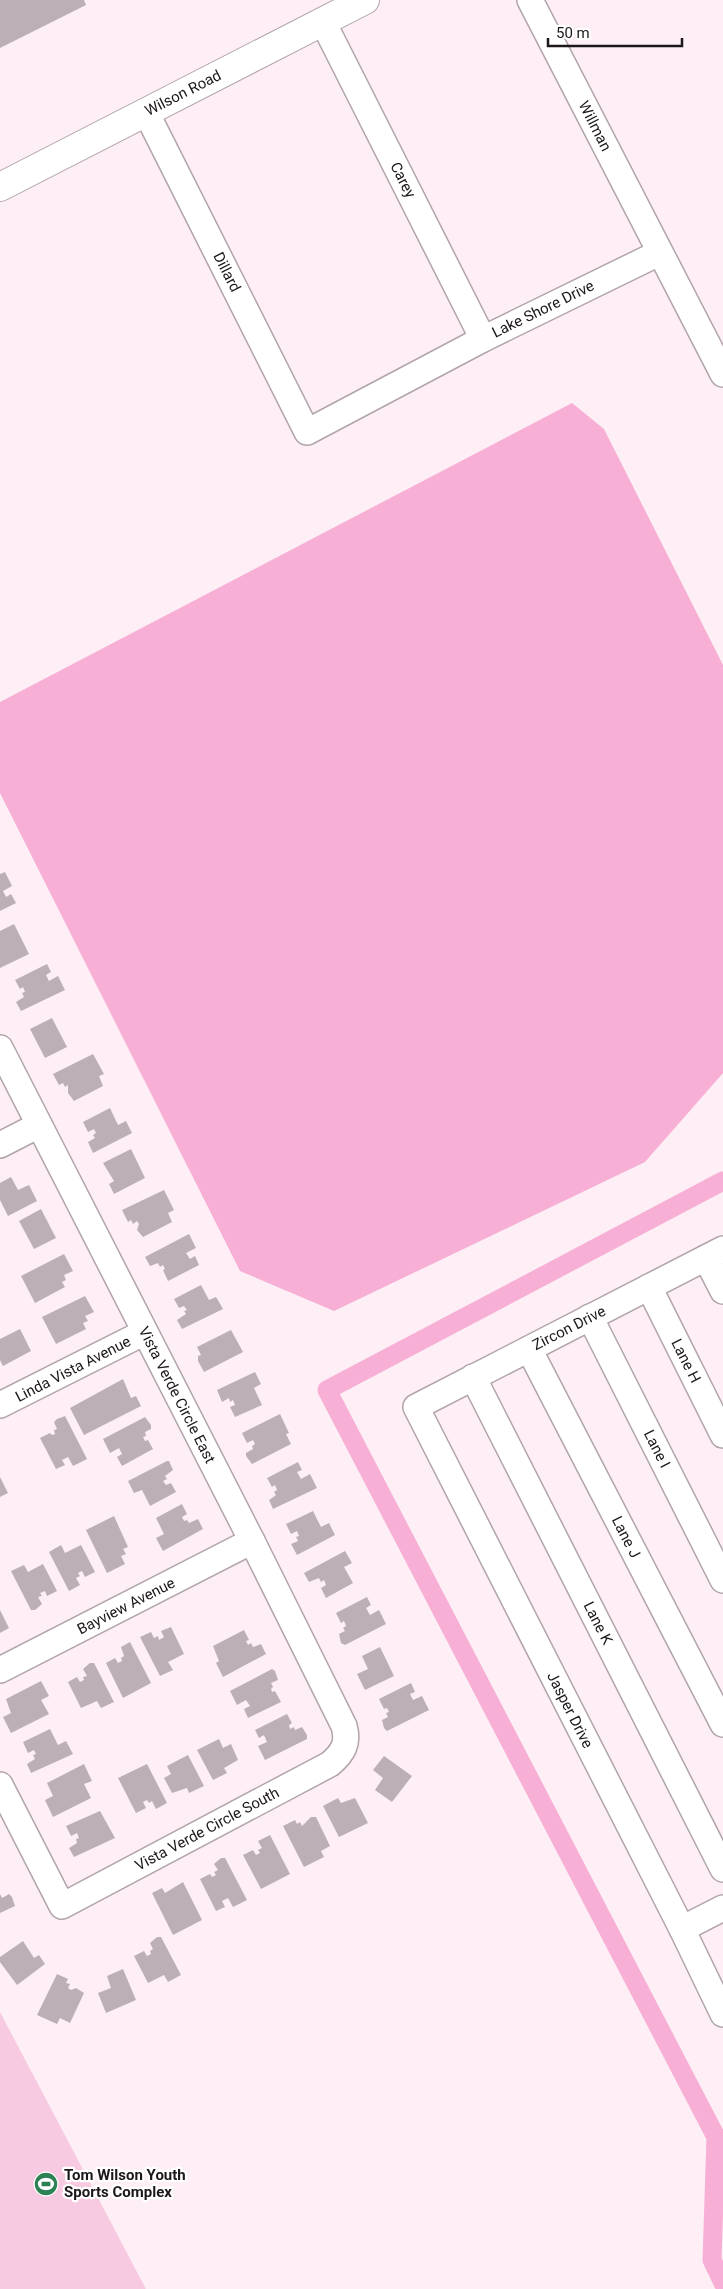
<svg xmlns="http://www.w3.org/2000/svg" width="723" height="2289" font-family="Roboto,sans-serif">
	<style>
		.green { fill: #f8cae1 }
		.water { fill: #f8afd5 }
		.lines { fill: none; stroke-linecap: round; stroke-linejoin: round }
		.canal { stroke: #f8afd5; stroke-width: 19 }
		.building { fill: #bdafb6 }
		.minor-casing { stroke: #b1a4aa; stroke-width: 28 }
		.major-casing { stroke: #b1a4aa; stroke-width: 30 }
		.minor { stroke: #fff; stroke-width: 25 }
		.major { stroke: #fff; stroke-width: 28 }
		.labels { text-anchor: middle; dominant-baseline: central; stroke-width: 4.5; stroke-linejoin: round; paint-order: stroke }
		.street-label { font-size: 15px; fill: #1c171a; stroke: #fff }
		.poi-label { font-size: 15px; font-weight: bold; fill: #1c171a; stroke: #fff; text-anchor: start }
	</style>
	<rect width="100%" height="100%" fill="#fdeff5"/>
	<polygon class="green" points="0,2012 146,2289 0,2289"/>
	<polygon class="water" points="572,403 604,429 723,665 723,1073 645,1162 334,1311 240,1271 0,793 0,702"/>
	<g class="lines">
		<polyline class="canal" points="723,1181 327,1390 716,2137 712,2260 723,2283"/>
	</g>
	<g class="building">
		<polygon points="0,0 84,0 86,5 0,48"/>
		<polygon points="5,872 12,886 3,891 6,897 11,894 16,903 0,911 0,874"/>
		<polygon points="14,924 29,954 0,968 0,931"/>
		<polygon points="47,964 51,972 46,975 49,981 58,976 65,990 21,1011 16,1002 24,997 22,993 25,992 23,987 20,989 15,980"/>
		<polygon points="52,1018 67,1047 45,1058 30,1029"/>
		<polygon points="93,1054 104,1074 99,1076 103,1086 74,1101 68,1093 68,1085 65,1087 63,1083 59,1085 53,1074"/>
		<polygon points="110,1108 118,1125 126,1121 132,1133 93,1153 88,1142 95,1138 93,1135 96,1133 94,1129 88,1132 83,1122"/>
		<polygon points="131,1149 145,1178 114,1194 109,1184 114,1181 103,1163"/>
		<polygon points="11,1177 18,1190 29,1185 37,1201 8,1216 0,1200 0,1183"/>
		<polygon points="164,1190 174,1210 168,1213 172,1222 143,1237 137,1230 139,1224 137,1221 133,1224 131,1220 128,1222 122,1210"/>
		<polygon points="41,1209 56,1238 34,1249 19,1221"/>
		<polygon points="189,1234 196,1248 186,1253 190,1259 195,1256 199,1265 168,1281 163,1270 165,1269 163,1265 160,1267 158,1263 150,1266 145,1257"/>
		<polygon points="64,1254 73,1271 64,1275 66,1280 62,1282 65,1287 35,1303 21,1276"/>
		<polygon points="201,1285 209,1300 216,1297 223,1309 182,1329 177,1320 186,1314 184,1311 187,1310 184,1306 179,1308 174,1299"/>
		<polygon points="85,1296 94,1312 85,1316 88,1321 83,1323 86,1329 56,1344 42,1317"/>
		<polygon points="20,1329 31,1351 3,1366 0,1360 0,1339"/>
		<polygon points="231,1330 243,1352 204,1372 198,1361 198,1356 201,1355 197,1347"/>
		<polygon points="255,1372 261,1384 254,1388 262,1405 235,1417 230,1407 235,1405 233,1400 230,1402 229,1398 222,1402 217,1390"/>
		<polygon points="123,1379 131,1398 136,1396 141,1406 84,1435 70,1408"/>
		<polygon points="280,1414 289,1433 286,1434 291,1444 252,1464 246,1456 246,1453 253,1449 252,1446 255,1444 253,1440 247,1443 242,1433"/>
		<polygon points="65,1416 87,1459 73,1466 68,1457 62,1460 65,1465 56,1469 40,1438 50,1433 52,1435 55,1434 54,1430 57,1429 54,1422 57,1419"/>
		<polygon points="145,1417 151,1425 151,1429 145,1432 146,1436 143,1437 145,1441 148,1440 153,1449 122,1466 117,1457 122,1454 119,1448 110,1453 103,1439"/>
		<polygon points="167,1461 169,1461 173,1470 165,1476 167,1479 163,1481 166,1485 171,1483 176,1492 150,1506 142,1490 134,1493 128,1481"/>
		<polygon points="298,1462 302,1470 297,1472 301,1479 310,1474 317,1488 273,1509 269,1500 276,1495 274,1492 277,1490 275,1485 272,1487 267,1478"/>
		<polygon points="0,1477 8,1493 0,1497"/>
		<polygon points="182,1504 187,1514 182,1517 184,1521 187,1520 189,1523 198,1519 203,1529 163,1551 156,1538 164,1534 156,1518"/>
		<polygon points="313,1511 321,1527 329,1523 335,1535 297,1555 291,1544 298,1541 296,1537 299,1536 297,1531 291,1534 286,1524"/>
		<polygon points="114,1516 128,1547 123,1549 126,1554 121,1556 125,1564 107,1573 86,1530"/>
		<polygon points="61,1545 65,1553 81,1545 95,1572 85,1577 82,1571 78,1573 80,1576 76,1578 80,1585 69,1591 49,1552"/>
		<polygon points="345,1551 352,1563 344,1567 353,1583 326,1598 321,1588 326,1585 324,1580 321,1582 319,1578 309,1582 304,1573"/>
		<polygon points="43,1564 57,1591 47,1596 45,1591 40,1593 42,1596 38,1597 42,1604 35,1610 31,1610 11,1571 24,1565 28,1572"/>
		<polygon points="367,1597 371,1605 366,1608 370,1615 379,1610 386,1624 345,1645 341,1643 339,1634 345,1631 343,1628 346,1626 344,1621 341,1623 336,1613"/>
		<polygon points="0,1610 9,1628 0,1633"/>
		<polygon points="171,1627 184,1654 168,1662 173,1670 160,1676 140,1637 151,1632 154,1638 158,1636 159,1640 164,1637 161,1631"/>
		<polygon points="244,1630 249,1640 246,1641 248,1645 251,1643 253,1647 261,1644 266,1654 223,1677 216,1663 219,1661 213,1646"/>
		<polygon points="130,1642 151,1683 123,1698 106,1663 115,1658 118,1663 122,1661 121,1658 124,1656 121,1647"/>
		<polygon points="380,1647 394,1676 365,1690 357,1674 368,1669 362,1656"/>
		<polygon points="90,1663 94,1663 114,1702 101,1708 97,1701 81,1708 68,1682 77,1677 80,1682 84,1680 83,1677 87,1676 83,1669"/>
		<polygon points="272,1669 275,1671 278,1680 271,1683 273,1687 271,1689 272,1692 275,1691 281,1702 248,1718 244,1709 250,1706 246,1700 237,1705 230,1691"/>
		<polygon points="41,1681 49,1696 41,1700 49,1714 11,1733 3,1717 11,1713 6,1699"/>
		<polygon points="411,1683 415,1692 410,1694 413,1700 422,1696 429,1710 387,1731 384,1728 382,1720 388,1717 386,1713 389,1712 387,1708 384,1709 379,1699"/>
		<polygon points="287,1714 292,1723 289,1725 290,1729 294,1727 295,1730 302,1727 307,1735 307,1739 265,1760 258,1746 267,1742 264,1735 259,1738 255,1730"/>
		<polygon points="50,1729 58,1745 66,1741 73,1754 31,1773 27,1764 35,1759 33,1755 36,1754 34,1750 28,1753 23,1742"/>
		<polygon points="219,1739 223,1748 231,1744 238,1760 224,1768 227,1773 213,1780 197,1750"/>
		<polygon points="188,1755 204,1786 189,1793 187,1788 172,1793 164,1778 171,1774 167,1766"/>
		<polygon points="384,1756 412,1776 392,1802 375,1790 383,1778 373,1770"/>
		<polygon points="84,1764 92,1781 84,1784 91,1798 53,1817 45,1800 53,1796 47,1783"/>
		<polygon points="147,1764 167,1803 156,1809 152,1801 149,1803 147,1800 143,1802 146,1808 136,1813 118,1778"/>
		<polygon points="338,1798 341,1803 355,1798 368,1823 339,1837 323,1806"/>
		<polygon points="100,1811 115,1838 74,1857 69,1848 77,1843 76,1839 79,1838 77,1833 71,1836 66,1826"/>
		<polygon points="311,1817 316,1817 330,1846 321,1851 324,1857 304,1867 283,1826 295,1820 297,1824 300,1822 302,1826"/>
		<polygon points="270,1835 290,1874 261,1889 243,1855 253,1850 256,1855 260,1853 258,1850 262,1848 258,1841"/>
		<polygon points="221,1858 225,1858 247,1900 233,1907 228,1898 222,1901 225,1907 216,1911 200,1879 210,1874 212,1877 216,1875 214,1872 218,1870 214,1864"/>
		<polygon points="183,1882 202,1920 173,1935 152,1893 162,1888 165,1893"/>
		<polygon points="0,1894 2,1898 9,1894 12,1897 15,1906 0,1913"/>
		<polygon points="157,1937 161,1937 181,1975 168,1982 164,1975 148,1983 134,1956 144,1951 147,1956 151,1954 150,1951 153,1949 150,1943"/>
		<polygon points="23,1941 34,1958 39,1955 45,1964 17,1985 0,1962 0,1957"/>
		<polygon points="123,1969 136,2000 106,2013 98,1993 111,1988 107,1976"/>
		<polygon points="57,1974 68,1979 66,1983 70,1984 68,1988 71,1990 76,1988 84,1993 70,2023 60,2018 57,2024 37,2015"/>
	</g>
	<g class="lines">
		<g class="minor-casing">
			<g id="minor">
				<polyline points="530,0 723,374"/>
				<polyline points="323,22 483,339"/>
				<polyline points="146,112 307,432 483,339 659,253"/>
				<path d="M0 1048 252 1541 344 1726C349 1743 343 1753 330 1764L62 1906 0 1785"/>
				<polyline points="0,1145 39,1125"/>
				<polyline points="723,1249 416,1407 682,1929 723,2014"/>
				<polyline points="706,1258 723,1291"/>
				<polyline points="649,1287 723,1435"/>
				<polyline points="590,1317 723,1580"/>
				<polyline points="529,1349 723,1724"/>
				<polyline points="473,1377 723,1869"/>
				<polyline points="0,1405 145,1332"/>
				<polyline points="0,1670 252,1541"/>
				<polyline points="682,1929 723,1908"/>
			</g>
		</g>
		<g class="major-casing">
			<polyline id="major" points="0,187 365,0"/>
		</g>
		<use href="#minor" class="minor"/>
		<use href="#major" class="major"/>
	</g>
	<defs>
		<g id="stadium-disc" transform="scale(1.25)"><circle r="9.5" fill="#2c8155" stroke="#fff"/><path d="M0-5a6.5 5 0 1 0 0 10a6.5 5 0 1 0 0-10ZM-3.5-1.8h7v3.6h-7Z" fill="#fff"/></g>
	</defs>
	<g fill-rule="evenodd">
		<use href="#stadium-disc" x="46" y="2184"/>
	</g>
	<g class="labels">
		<g class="street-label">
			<text transform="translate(183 93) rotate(-27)">Wilson Road</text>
			<text transform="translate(595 126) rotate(63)">Willman</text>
			<text transform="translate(403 180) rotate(63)">Carey</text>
			<text transform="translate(227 272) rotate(63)">Dillard</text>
			<text transform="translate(543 309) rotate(-26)">Lake Shore Drive</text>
			<text transform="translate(569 1328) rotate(-27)">Zircon Drive</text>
			<text transform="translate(686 1361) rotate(63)">Lane H</text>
			<text transform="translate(73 1369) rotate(-27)">Linda Vista Avenue</text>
			<text transform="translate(177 1395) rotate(63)">Vista Verde Circle East</text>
			<text transform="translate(657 1449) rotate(63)">Lane I</text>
			<text transform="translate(626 1537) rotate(63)">Lane J</text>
			<text transform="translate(126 1606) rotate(-27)">Bayview Avenue</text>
			<text transform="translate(598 1623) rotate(63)">Lane K</text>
			<text transform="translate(570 1710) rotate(63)">Jasper Drive</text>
			<text transform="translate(207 1829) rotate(-28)">Vista Verde Circle South</text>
		</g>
		<g class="poi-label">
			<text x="64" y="2175">Tom Wilson Youth<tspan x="64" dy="17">Sports Complex</tspan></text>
		</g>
	</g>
	<path d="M548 38v8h134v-8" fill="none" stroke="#1c171a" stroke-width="2.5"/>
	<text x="556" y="38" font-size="15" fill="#1c171a" stroke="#ffffff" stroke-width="4" paint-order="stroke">50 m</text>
</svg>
